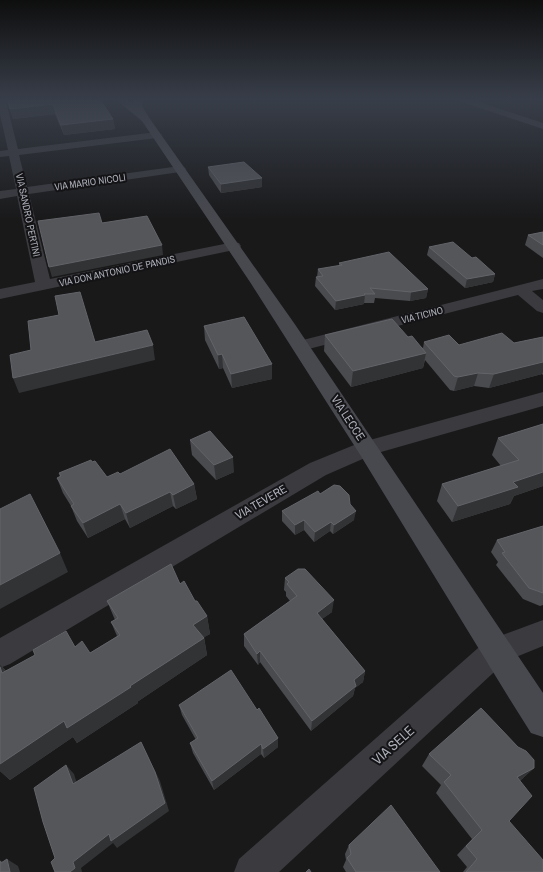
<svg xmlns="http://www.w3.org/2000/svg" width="543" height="872" font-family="'Archivo Narrow',sans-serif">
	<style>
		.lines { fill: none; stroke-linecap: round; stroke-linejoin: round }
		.street { fill: #3a3a3f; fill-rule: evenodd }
		.secondary { fill: #48494f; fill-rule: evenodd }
		.wall { fill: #4a4b4f }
		.shaded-wall { fill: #323335 }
		.building { fill: #55565a; stroke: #626469 }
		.labels { text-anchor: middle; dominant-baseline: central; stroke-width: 4; stroke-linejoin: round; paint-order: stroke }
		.far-street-label { font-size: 10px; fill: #acafb9; stroke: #141315 }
		.street-label { font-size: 12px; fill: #acafb9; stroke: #141315 }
		.near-street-label { font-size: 14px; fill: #acafb9; stroke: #141315 }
	</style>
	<rect width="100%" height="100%" fill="#19191a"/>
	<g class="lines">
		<g class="street">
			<polygon points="0,98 5,98 18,149 157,132 162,135 157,138 19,155 27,187 180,166 184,167 186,169 184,171 180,172 29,194 50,279 234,242 239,243 241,246 239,249 234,250 0,299 0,289 35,282 17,196 0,199 0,191 16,189 9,156 0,157 0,151 8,150 0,114"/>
			<polygon points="455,98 467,98 543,123 543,129 456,100"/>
			<polygon points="543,279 543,289 532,291 543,300 543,313 537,311 518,295 301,351 295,350 292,346 295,342"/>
			<polygon points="543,392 543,406 374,454 326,475 10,664 0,668 0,638 310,463 359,443"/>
			<polygon points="543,620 543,646 506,661 279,872 234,872 239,859 486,641"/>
		</g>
		<polygon class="secondary" points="114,98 124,98 133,103 134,98 142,98 142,106 150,119 294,323 543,693 543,737 531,733 509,698 359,453 250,282 142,121"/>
	</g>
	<g class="wall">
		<polygon points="7,98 99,98 113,119 115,129 64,135 55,114 13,119"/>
		<polygon points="208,167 262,187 221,193 209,175"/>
		<polygon points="543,232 543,258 525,245 528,235"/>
		<polygon points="429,247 472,258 495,274 493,282 465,288 427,255"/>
		<polygon points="339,263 428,289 426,298 410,301 375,298 374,303 364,303 364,304 335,310 315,286 316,277 317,277 318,269 339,266"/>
		<polygon points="204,326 272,379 232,388 223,368 219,369 205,340"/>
		<polygon points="325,335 408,337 423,348 424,342 459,345 514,343 543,337 543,375 542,374 489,388 474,386 454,391 450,390 425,360 423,368 351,387 324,351"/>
		<polygon points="543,424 543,486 514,496 510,504 452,522 437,501 442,484 501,466 492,455 498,438"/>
		<polygon points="190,440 234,472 216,480 192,455"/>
		<polygon points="92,462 107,477 120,474 194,484 197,499 176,509 173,506 130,528 125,519 88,538 77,521 71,506 63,493 57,478 60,477 59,473"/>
		<polygon points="320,494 350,504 354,520 333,534 330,531 314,542 304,530 295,535 282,521 282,511"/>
		<polygon points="543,526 543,605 540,606 523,599 496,565 498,562 491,552 497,540"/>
		<polygon points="285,578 332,612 322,619 365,671 363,682 355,688 353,696 311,731 260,662 258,665 244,646 244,634 290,601 286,596 286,592 284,590"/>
		<polygon points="180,584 207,616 210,634 204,637 207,655 137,702 138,703 77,743 73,737 10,780 0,771 0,664 6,671 75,647 90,653 117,636 111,622 115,620 107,601"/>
		<polygon points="179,705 257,710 278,738 278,747 264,758 261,754 214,790 193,753 190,743 196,740 182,715"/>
		<polygon points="429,754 534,768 522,779 520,781 509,821 543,872 463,872 467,867 457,855 472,839 436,793 441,785 422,766"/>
		<polygon points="349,845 440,872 346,872 343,867 346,860 345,854"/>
	</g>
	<g class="shaded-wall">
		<polygon points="53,104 55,114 13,119 10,109"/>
		<polygon points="113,119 115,129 64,135 61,125"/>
		<polygon points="262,178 262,187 221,193 221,184"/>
		<polygon points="162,245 163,255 52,277 49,267"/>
		<polygon points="495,274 493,282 465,288 467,279"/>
		<polygon points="428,289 426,298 410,301 411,292"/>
		<polygon points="365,295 364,304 335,310 336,301"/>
		<polygon points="153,345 155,360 19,393 13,378"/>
		<polygon points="426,353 423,368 351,387 353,371"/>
		<polygon points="222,354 223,368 219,369 218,355"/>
		<polygon points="543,362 543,372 542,374 489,388 494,374"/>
		<polygon points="272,364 272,379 232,388 231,374"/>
		<polygon points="478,373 474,386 454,391 458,377"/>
		<polygon points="233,457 234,472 216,480 214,465"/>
		<polygon points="543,472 543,486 514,496 510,504 452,522 458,506 513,482"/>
		<polygon points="194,484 197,499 176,509 173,495"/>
		<polygon points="170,492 173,506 130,528 126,513"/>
		<polygon points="120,504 125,519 88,538 83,523"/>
		<polygon points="356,511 354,520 333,534 334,525"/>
		<polygon points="304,520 304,530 295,535 295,525"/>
		<polygon points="331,522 330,531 314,542 315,532"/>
		<polygon points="60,553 68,572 0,609 0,585"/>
		<polygon points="334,600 332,612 315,624 317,613"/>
		<polygon points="207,616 210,634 196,642 193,625"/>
		<polygon points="204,638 207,655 137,702 138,703 77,743 73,737 10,780 0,771 0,764 64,721 130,686"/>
		<polygon points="260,651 260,662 258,665 257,654"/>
		<polygon points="0,664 10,676 2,673 0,667"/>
		<polygon points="365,671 363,682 355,688 353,696 311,731 312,721 354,680"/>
		<polygon points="278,738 278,747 264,758 263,749"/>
		<polygon points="141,742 160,781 169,811 117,848 113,843 81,868 82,872 70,872 73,862"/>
		<polygon points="261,744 261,754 214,790 212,781"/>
		<polygon points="66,765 74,774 80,793 73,784"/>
		<polygon points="534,768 522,779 505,788 517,777"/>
		<polygon points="7,859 18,866 20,872 10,872 1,863 0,860 8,865"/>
	</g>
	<g class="building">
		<polygon points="7,98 99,98 113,119 61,125 53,104 10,109"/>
		<polygon points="244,162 262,178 221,184 208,167"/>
		<polygon points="99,213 102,223 147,216 162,245 49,267 38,221"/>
		<polygon points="543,232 543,245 528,235"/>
		<polygon points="453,242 472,258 476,257 495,274 467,279 429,247"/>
		<polygon points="389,252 428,289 411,292 370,288 375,294 364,294 365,295 336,301 316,277 323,276 318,269 342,265 339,263"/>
		<polygon points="80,292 95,342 147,330 153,345 13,378 10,355 31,350 28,321 59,315 55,296"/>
		<polygon points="244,317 272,364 231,374 222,354 218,355 204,326"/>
		<polygon points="392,319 408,337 412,336 426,353 353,371 325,335"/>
		<polygon points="502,333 514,343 543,337 543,362 494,374 478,373 458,377 454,376 424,342 449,335 459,345"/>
		<polygon points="543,424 543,472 513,482 518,487 458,506 442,484 519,460 498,438"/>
		<polygon points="210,431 233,457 214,465 190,440"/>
		<polygon points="170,449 194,484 173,495 170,492 126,513 120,504 83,523 71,506 74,504 57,478 61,476 59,473 91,460 92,462 95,461 107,477 118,472 120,474"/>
		<polygon points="334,485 340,486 349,495 350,504 356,511 334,525 331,522 315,532 304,520 295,525 282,511 318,491 320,494"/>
		<polygon points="30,494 60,553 0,585 0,509"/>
		<polygon points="543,526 543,593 529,588 502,553 505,552 497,540"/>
		<polygon points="171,564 180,584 184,581 195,601 197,601 207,616 193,625 204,638 130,686 131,687 67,728 64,721 0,764 0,667 2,673 35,655 33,650 66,631 75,647 82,641 90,653 120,635 111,622 118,618 107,601"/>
		<polygon points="298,569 305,569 334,600 317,613 365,671 354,680 356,686 312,721 260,651 257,654 244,634 297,596 287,584 289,582 285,578"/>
		<polygon points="231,670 257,710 259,708 278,738 263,749 261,744 212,781 190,743 198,738 179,705"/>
		<polygon points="481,708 518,747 526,751 534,760 534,768 517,777 532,796 509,821 543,860 543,872 466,872 477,859 466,846 482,830 444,782 451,775 429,754"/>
		<polygon points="141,742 155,772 165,803 111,841 109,834 73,862 75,868 70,872 55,872 51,862 55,858 43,822 34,788 66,765 73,784"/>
		<polygon points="391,805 440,872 356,872 347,858 351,854 349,845"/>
		<polygon points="7,859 10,872 0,872 0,861 1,863"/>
		<polygon points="309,869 311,872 306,872"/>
	</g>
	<linearGradient id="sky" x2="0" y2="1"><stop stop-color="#0e0e0e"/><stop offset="0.45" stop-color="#383e49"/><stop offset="1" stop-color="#383e49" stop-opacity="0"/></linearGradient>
	<rect width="543" height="220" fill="url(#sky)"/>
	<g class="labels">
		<g class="far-street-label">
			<text transform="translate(90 182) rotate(-8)">VIA MARIO NICOLI</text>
			<text transform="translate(28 215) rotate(78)">VIA SANDRO PERTINI</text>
			<text transform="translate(117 271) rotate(-12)">VIA DON ANTONIO DE PANDIS</text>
			<text transform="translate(422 315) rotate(-14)">VIA TICINO</text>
		</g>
		<g class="street-label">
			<text transform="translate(348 418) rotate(57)">VIA LECCE</text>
			<text transform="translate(261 502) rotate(-30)">VIA TEVERE</text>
		</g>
		<g class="near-street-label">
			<text transform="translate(393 745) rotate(-42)">VIA SELE</text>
		</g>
	</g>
</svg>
